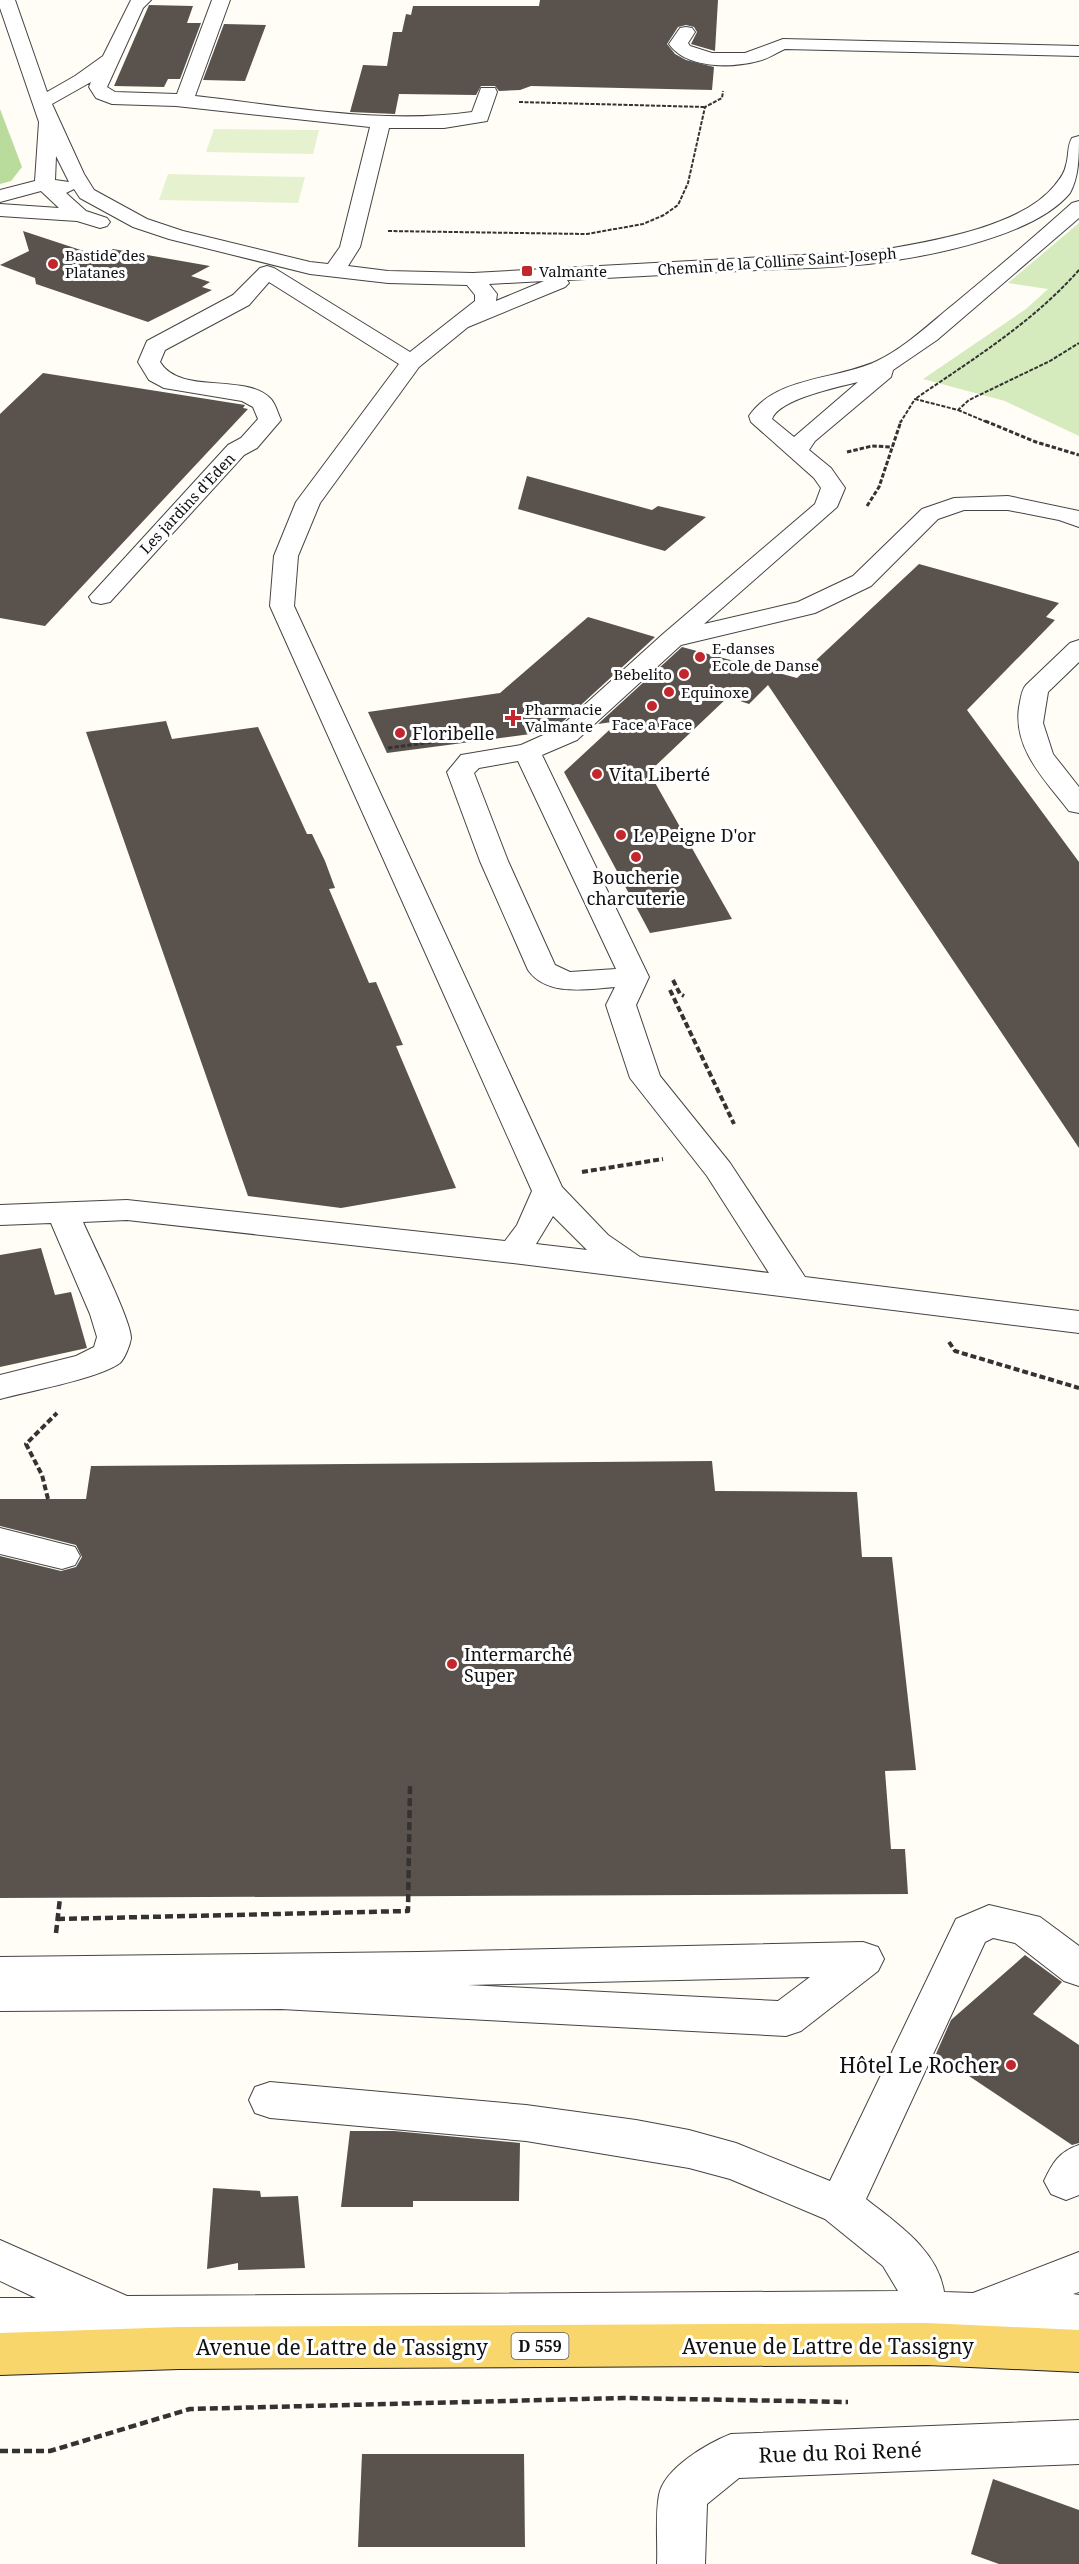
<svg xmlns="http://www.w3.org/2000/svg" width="1079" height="2564" font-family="'Noto Serif',serif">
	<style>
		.green { fill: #d5ebbd }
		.forest { fill: #b9dc9c }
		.pitch { fill: #e6f2cf }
		.building { fill: #5a524d }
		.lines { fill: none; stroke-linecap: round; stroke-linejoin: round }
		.minor-casing { stroke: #444; stroke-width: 2 }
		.major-casing { stroke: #222; stroke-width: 2 }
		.path-far3 { stroke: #333; stroke-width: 2; stroke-dasharray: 4 1.5; stroke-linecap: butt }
		.path-far2 { stroke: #333; stroke-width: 3; stroke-dasharray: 4.5 2; stroke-linecap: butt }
		.path-far1 { stroke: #333; stroke-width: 4; stroke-dasharray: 6 3; stroke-linecap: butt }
		.path { stroke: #333; stroke-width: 4.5; stroke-dasharray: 8 4; stroke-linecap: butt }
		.minor { fill: #fff; fill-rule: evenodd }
		.major { fill: #f9d66b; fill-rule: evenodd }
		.poi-dot { fill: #c4262e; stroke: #fff; stroke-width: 2 }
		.labels { text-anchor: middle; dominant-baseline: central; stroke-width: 6; stroke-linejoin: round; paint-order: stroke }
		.far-poi-label { font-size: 15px; fill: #111; stroke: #fff; text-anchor: start }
		.far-street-label { font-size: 15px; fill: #111; stroke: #fff }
		.shield { fill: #fff; stroke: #585858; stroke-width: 1.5 }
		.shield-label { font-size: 16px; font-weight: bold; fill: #111 }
		.poi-label { font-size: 18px; fill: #111; stroke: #fff; text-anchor: start }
		.near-poi-label { font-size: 21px; fill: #111; stroke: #fff; text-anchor: end }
		.near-street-label { font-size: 21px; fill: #111; stroke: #fff }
	</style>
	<rect width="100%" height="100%" fill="#fffdf5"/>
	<polygon class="green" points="1079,223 1079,436 1005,401 923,379 1026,309 1048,289 1008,283"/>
	<polygon class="forest" points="0,109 22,167 11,181 0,184"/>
	<g class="pitch">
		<polygon points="214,129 319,130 313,154 206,152"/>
		<polygon points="168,174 305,177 298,203 159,200"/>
	</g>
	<g class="building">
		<polygon points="540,0 718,0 715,51 691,44 697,32 694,27 686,25 678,27 667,44 675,54 686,60 714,67 712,90 531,86 520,90 499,91 495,86 481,86 476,95 399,94 395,114 350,112 363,65 387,66 393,32 402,32 406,14 411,15 413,6 539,6"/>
		<polygon points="149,5 193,6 187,23 201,23 180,79 168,79 164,87 114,86"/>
		<polygon points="224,24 266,25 245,81 203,80"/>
		<polygon points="23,231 102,257 113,249 210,266 191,276 210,282 202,287 212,290 148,322 36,284 35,278 0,265 29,251"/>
		<polygon points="43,373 245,405 243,408 248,409 45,626 0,618 0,414"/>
		<polygon points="527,476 652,510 658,506 706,517 665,551 518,509"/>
		<polygon points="919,564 1059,603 1046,617 1055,620 967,710 1079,862 1079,1148 768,685 749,704 728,697 649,772 732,919 650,933 564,772 619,721 598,724 682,647 797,678"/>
		<polygon points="588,617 655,637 558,726 546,732 387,753 368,712 500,693"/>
		<polygon points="166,721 172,739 258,727 307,834 312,834 325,861 335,888 329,889 369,983 376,982 403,1045 396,1046 456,1188 341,1208 248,1196 86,732"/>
		<polygon points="41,1248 55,1295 71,1292 87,1348 0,1367 0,1255"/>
		<polygon points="712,1461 715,1491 857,1492 862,1557 892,1557 916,1770 885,1771 891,1849 905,1849 908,1894 0,1898 0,1556 61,1571 76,1567 82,1557 76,1545 0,1526 0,1499 86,1499 91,1466"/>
		<polygon points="1025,1955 1062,1982 1033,2014 1079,2045 1079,2143 1072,2145 936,2054 951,2020"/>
		<polygon points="350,2131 394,2131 520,2143 519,2201 413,2201 413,2207 341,2207"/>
		<polygon points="213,2188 260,2191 261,2197 298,2196 305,2268 238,2270 238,2263 207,2269"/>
		<polygon points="362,2454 524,2454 525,2547 358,2547"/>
		<polygon points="993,2479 1079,2510 1079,2564 999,2564 971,2554"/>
	</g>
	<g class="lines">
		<g class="minor-casing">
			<g id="minor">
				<path d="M0 0H15L47 92 75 76 103 56 131 0H151L143 8 107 87 115 92 177 94 212 0H230L195 96C286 106 381 125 472 112L481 88H495L497 92 487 121 444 128H389L360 247 348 266 388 271 473 273 875 251C927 242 1021 228 1055 185 1060 179 1065 172 1066 165 1069 156 1067 146 1072 138L1079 136C1079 156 1079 177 1070 193 1035 236 930 256 876 263 831 269 785 268 739 271 682 274 624 277 567 280L569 283 565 287 468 327 419 367 320 503 298 556 294 606 562 1187 608 1235 640 1257 769 1273 707 1176 630 1078 606 1005 615 987C587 989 547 997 528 970L480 861 447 772 461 755 521 745 559 728 663 634 815 504 821 488 814 478 751 422 749 416C776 376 837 380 877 361 906 347 929 324 954 304 994 271 1033 238 1072 203L1079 201V218L1072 224 937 340 893 370 891 377 815 441 809 450 831 468 845 488 837 507 704 624 798 602 853 576 922 509 954 498 1008 496 1079 511V527L1059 520 1008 510H964L938 519 871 586 815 613 681 645 577 740 542 755 649 977 636 1005 660 1076 730 1163 805 1277 1079 1311V1333L513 1263 127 1220 83 1222C92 1243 131 1320 131 1338 130 1345 125 1358 120 1363 98 1379 29 1391 0 1399V1375L76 1356 94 1347 97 1337 90 1314 51 1223 0 1225V1205L127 1200 505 1241 517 1225 532 1191 270 606 274 556 296 502 399 364 269 282 249 305 165 350 160 362C181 396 245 372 271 399 276 405 278 414 281 420L257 448 244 455 110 602 101 604 92 602 89 597 228 445 241 438 258 419 253 407 242 401 164 388 149 380 138 362 147 341 233 295 260 268 267 266 274 268 410 352 475 301V295L467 285 388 283 310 274 169 239 133 227 80 198 74 189 66 193 86 211 107 218 110 222 107 226 100 228 77 221 0 216V204L59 208 41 191 0 202V190L35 181 39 122 0 8ZM91 82 89 87 96 98 112 104 176 106 370 127 340 247 328 264 310 262 183 231 147 219 94 190 84 174 52 104ZM56 156 69 182 55 180ZM544 281 496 301 497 294 489 284ZM858 382 794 437 772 419C779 399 838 387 858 382ZM518 761 616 969 570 972 555 965 508 861 474 773 479 768ZM553 1216 587 1250 536 1244Z"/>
				<path d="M686 27 692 28 695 32 688 43 690 46 712 53H745L783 39 1079 46V56L785 49C776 53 768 59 758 61 732 68 686 69 669 44L680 28Z"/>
				<path d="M1079 640V662L1048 692 1043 723 1053 754 1079 787V813L1069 811C1045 780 1013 749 1019 707 1021 699 1021 691 1026 685L1070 643Z"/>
				<polygon points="0,1528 75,1547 80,1556 75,1565 62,1569 0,1554"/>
				<path d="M989 1905 1040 1917 1079 1946V1986L1064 1981 1015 1943 993 1938 985 1942 866 2199C896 2223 938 2250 944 2292L973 2293 1079 2252V2292L1073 2294 1079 2295V2335L949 2333 942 2348 926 2354 910 2348 903 2332 853 2331 190 2335 0 2340V2298H36L0 2281V2240L127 2296 898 2291 883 2266 825 2219 730 2179 689 2168 526 2141 270 2118 255 2113 249 2100 255 2087 270 2082 526 2105 636 2120 689 2130 736 2143 830 2181 956 1919Z"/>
				<path d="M863 1942 878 1947 884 1959 878 1971 801 2031 786 2036 281 2009 0 2011V1957L418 1952ZM810 1977 778 2001 468 1985Z"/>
				<path d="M1079 2145V2195L1066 2200 1051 2194 1044 2181C1053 2162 1059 2152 1079 2145Z"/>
				<path d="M1079 2420V2464L739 2478 707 2504 705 2564H657C658 2542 655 2516 659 2495 664 2468 708 2443 731 2434Z"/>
			</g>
		</g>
		<g class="major-casing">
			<polygon id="major" points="927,2323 1079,2330 1079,2372 927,2365 179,2369 0,2375 0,2333 179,2327"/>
		</g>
		<g class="path-far3">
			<polyline points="519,102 705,107"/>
			<polyline points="388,231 587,234 643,224 664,215 678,205 688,183 705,107 722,98 723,91"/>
			<path d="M1079 270C1032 323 973 359 915 399L958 410 969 400 1050 361 1079 343"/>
			<polyline points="958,410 989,423"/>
			<polyline points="900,423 915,399"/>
		</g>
		<g class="path-far2">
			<polyline points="985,421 1036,442 1079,455"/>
			<polyline points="847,452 872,446 892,447"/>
			<polyline points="867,506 879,487 901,421"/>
			<polyline points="388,748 440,741"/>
		</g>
		<g class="path-far1">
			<polyline points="673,980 680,994 684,996"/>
			<polyline points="670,990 734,1124"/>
			<polyline points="582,1172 663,1159"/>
			<polyline points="949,1342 955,1351 1079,1388"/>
			<polyline points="48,1499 42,1475 26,1444 57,1413"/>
		</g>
		<g class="path">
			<polyline points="57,1919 408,1911 410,1786"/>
			<polyline points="56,1933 60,1898"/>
			<polyline points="0,2451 50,2451 190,2409 623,2398 848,2402"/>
		</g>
		<use href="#minor" class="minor"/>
		<use href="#major" class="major"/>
	</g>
	<g class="poi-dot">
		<circle cx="53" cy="264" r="6"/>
		<rect x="521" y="265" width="12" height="12" rx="3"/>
		<circle cx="700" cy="657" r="6"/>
		<circle cx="684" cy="674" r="6"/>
		<circle cx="669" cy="692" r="6"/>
		<circle cx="652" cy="706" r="6"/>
		<path d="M510 709h6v6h6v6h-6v6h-6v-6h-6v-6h6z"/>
		<circle cx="400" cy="733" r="6"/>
		<circle cx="597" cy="774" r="6"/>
		<circle cx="621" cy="835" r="6"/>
		<circle cx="636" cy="857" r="6"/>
		<circle cx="452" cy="1664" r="6"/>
		<circle cx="1011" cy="2065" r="6"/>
	</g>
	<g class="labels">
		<g class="far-poi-label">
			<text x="65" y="255">Bastide des<tspan x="65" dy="17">Platanes</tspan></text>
			<text x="539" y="271">Valmante</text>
			<text x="712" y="648">E-danses<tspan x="712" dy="17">Ecole de Danse</tspan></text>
			<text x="672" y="674" text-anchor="end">Bebelito</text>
			<text x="681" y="692">Equinoxe</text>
			<text x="525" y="709">Pharmacie<tspan x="525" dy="17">Valmante</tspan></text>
			<text x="652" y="724" text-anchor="middle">Face a Face</text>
		</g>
		<g class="far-street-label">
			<text transform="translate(777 261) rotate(-4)">Chemin de la Colline Saint-Joseph</text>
			<text transform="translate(187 503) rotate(-47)">Les jardins d'Eden</text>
		</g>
		<rect class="shield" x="511.5" y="2333" width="57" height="26" rx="4.5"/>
		<g class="shield-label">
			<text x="540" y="2346">D 559</text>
		</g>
		<g class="poi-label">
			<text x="412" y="733">Floribelle</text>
			<text x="609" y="774">Vita Liberté</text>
			<text x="633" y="835">Le Peigne D'or</text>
			<text x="636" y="877" text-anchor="middle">Boucherie<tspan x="636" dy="21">charcuterie</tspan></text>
			<text x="464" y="1654">Intermarché<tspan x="464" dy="21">Super</tspan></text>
		</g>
		<g class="near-poi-label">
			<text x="999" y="2065">Hôtel Le Rocher</text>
		</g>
		<g class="near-street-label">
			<text x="828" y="2346">Avenue de Lattre de Tassigny</text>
			<text x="342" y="2347">Avenue de Lattre de Tassigny</text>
			<text transform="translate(840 2452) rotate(-2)">Rue du Roi René</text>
		</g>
	</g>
</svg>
